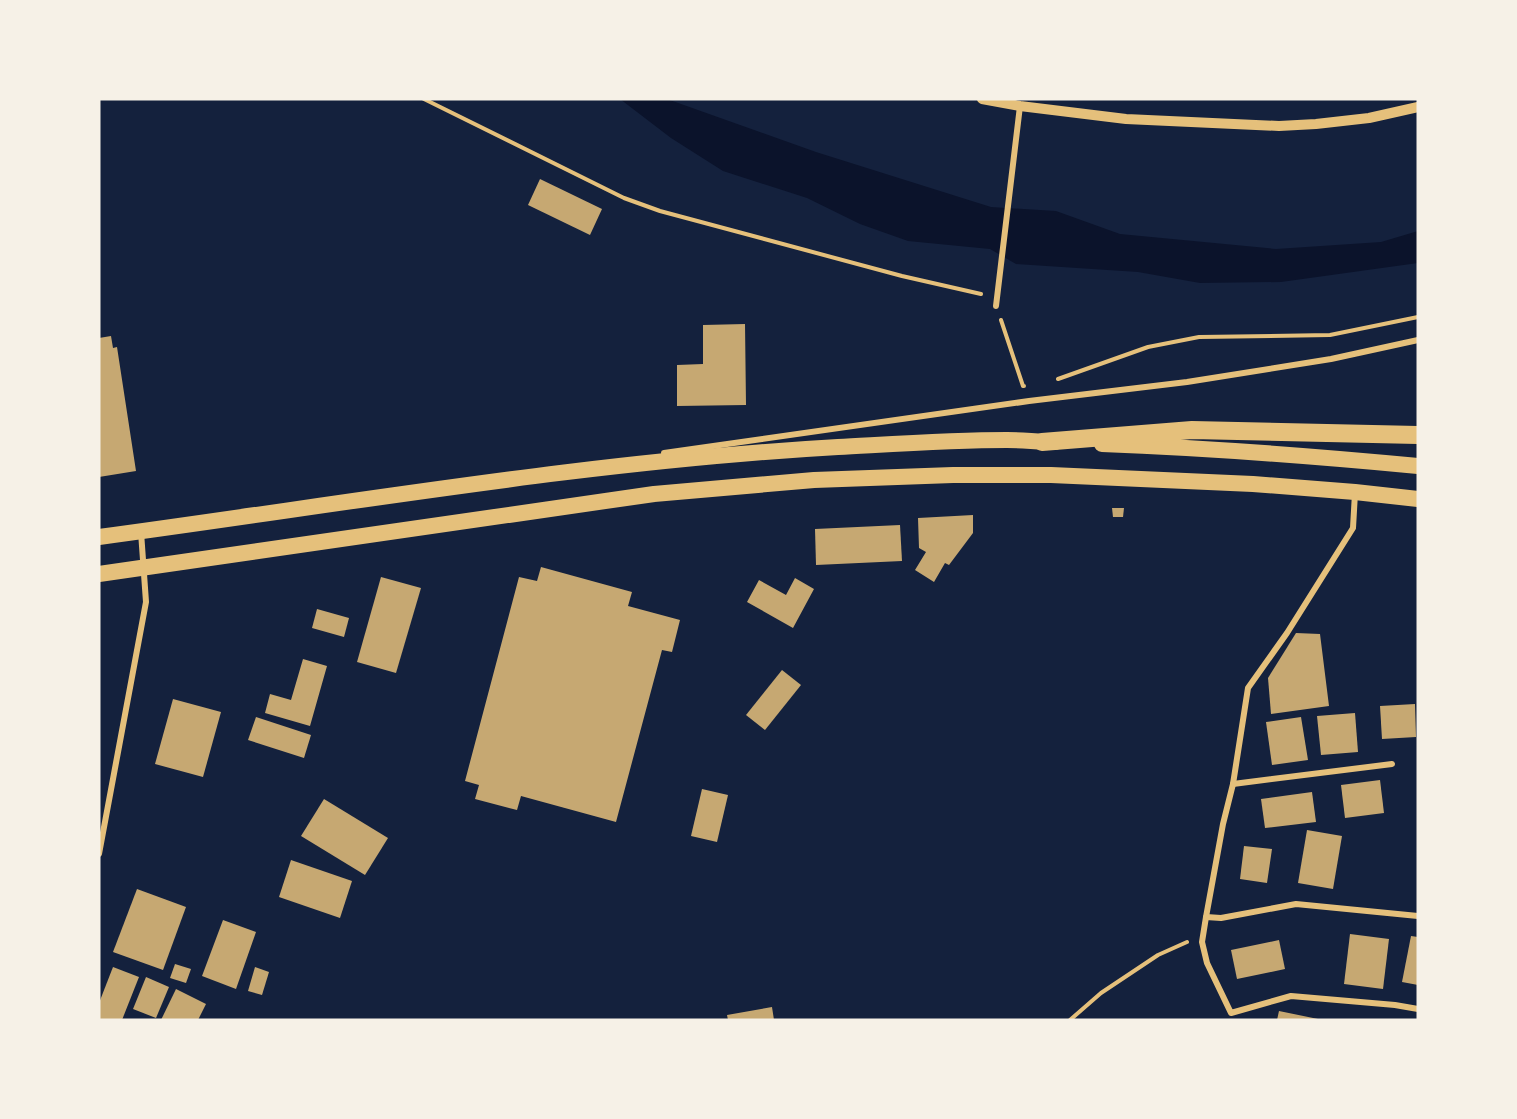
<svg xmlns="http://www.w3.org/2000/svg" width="1517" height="1119" font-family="'Fira Sans Condensed',sans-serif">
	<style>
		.water { fill: #0b132b }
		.building { fill: #c6a872 }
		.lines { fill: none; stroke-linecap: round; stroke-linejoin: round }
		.path { stroke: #e5c07b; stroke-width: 4 }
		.minor { stroke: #e5c07b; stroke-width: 6 }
		.tertiary { stroke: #e5c07b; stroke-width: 10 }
		.trunk { stroke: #e5c07b; stroke-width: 16 }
		.motorway { stroke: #e5c07b; stroke-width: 18 }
	</style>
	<rect width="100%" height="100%" fill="#14213d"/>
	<polygon class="water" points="620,99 667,99 816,152 991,207 1056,211 1120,234 1276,249 1381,242 1418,231 1418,263 1281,282 1200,283 1138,272 1016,264 990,249 908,241 860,224 807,198 723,171 671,138"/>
	<g class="building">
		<polygon points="540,179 602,209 590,235 528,205"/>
		<polygon points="745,324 746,405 677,406 677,365 703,364 703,325"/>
		<polygon points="111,336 113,348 117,347 136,471 99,477 99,338"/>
		<polygon points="1112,508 1124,508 1123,517 1113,517"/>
		<polygon points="973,515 973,533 949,565 945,563 934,582 915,570 926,552 919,548 918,518"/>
		<polygon points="900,525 902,561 816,565 815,529"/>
		<polygon points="541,567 632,592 628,606 680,620 672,652 662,650 616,822 521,796 517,810 475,799 479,785 465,781 519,577 537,581"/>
		<polygon points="381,577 421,588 396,673 357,662"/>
		<polygon points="795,578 814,589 793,628 747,602 759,580 786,595"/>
		<polygon points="317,609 349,618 344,637 312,628"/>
		<polygon points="1296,633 1320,634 1329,706 1271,714 1268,678"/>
		<polygon points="303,659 327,666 310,726 265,713 270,694 291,700"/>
		<polygon points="782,670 801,685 765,730 746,715"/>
		<polygon points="173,699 221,712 203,777 155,764"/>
		<polygon points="1415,704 1416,737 1382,739 1380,706"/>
		<polygon points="1355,713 1358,752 1321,755 1317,716"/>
		<polygon points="256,717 311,735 304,758 248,740"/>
		<polygon points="1301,717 1308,760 1272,765 1266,722"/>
		<polygon points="1380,780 1384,813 1345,818 1341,785"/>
		<polygon points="702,789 728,795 717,842 691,836"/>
		<polygon points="1312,792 1316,822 1265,828 1261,799"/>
		<polygon points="324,799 388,838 365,875 301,836"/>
		<polygon points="1307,830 1342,836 1333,889 1298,883"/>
		<polygon points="1244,846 1272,849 1267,883 1240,879"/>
		<polygon points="291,860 352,881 340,918 279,897"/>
		<polygon points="137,889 186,907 163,970 113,952"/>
		<polygon points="223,920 256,932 236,989 202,976"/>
		<polygon points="1350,934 1389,939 1383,989 1344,984"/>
		<polygon points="1411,936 1418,937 1418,985 1402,982"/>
		<polygon points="1279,940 1285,969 1237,979 1231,950"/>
		<polygon points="175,964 191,969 186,983 170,978"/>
		<polygon points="113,967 139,977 122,1020 99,1020 99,1003"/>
		<polygon points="255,967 269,972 262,995 248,991"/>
		<polygon points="146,977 169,987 156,1018 133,1009"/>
		<polygon points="176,989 206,1004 198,1020 161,1020"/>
		<polygon points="772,1007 774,1020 728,1020 727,1015"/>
		<polygon points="1279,1011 1318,1019 1318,1020 1277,1020"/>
	</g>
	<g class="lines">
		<g class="path">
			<polyline points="424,99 624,198 660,211 902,276 981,294"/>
			<polyline points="1001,320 1023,386 1024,386"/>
			<polyline points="1058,379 1148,347 1199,337 1330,335 1418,317"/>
			<polyline points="1070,1020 1101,993 1158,955 1187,942"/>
		</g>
		<g class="minor">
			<polyline points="996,306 1020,106"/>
			<polyline points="664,453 1029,401 1187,382 1331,359 1418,340"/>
			<polyline points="1233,784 1392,764"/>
			<polyline points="99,854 146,602 141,532"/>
			<polyline points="1418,916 1296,904 1221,918 1206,917 1202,942 1207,963 1231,1013 1291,996 1395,1005 1418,1009"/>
			<polyline points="1206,917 1223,824 1233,784 1248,688 1287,633 1353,528 1355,493"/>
		</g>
		<polyline class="tertiary" points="982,99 1020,106 1126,119 1279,126 1316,124 1369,118 1418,107"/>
		<g class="trunk">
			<path d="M1102 444C1208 448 1313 456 1418 466"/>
			<path d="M99 537C345 504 590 461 838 447 894 444 951 440 1007 440 1023 440 1039 442 1055 442"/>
			<polyline points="99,574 654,494 814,480 953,475 1051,475 1253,484 1355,492 1418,499"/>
		</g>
		<polyline class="motorway" points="1042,442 1192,430 1418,435"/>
	</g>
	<rect width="1517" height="1119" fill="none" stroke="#f6f1e7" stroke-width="201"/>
</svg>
